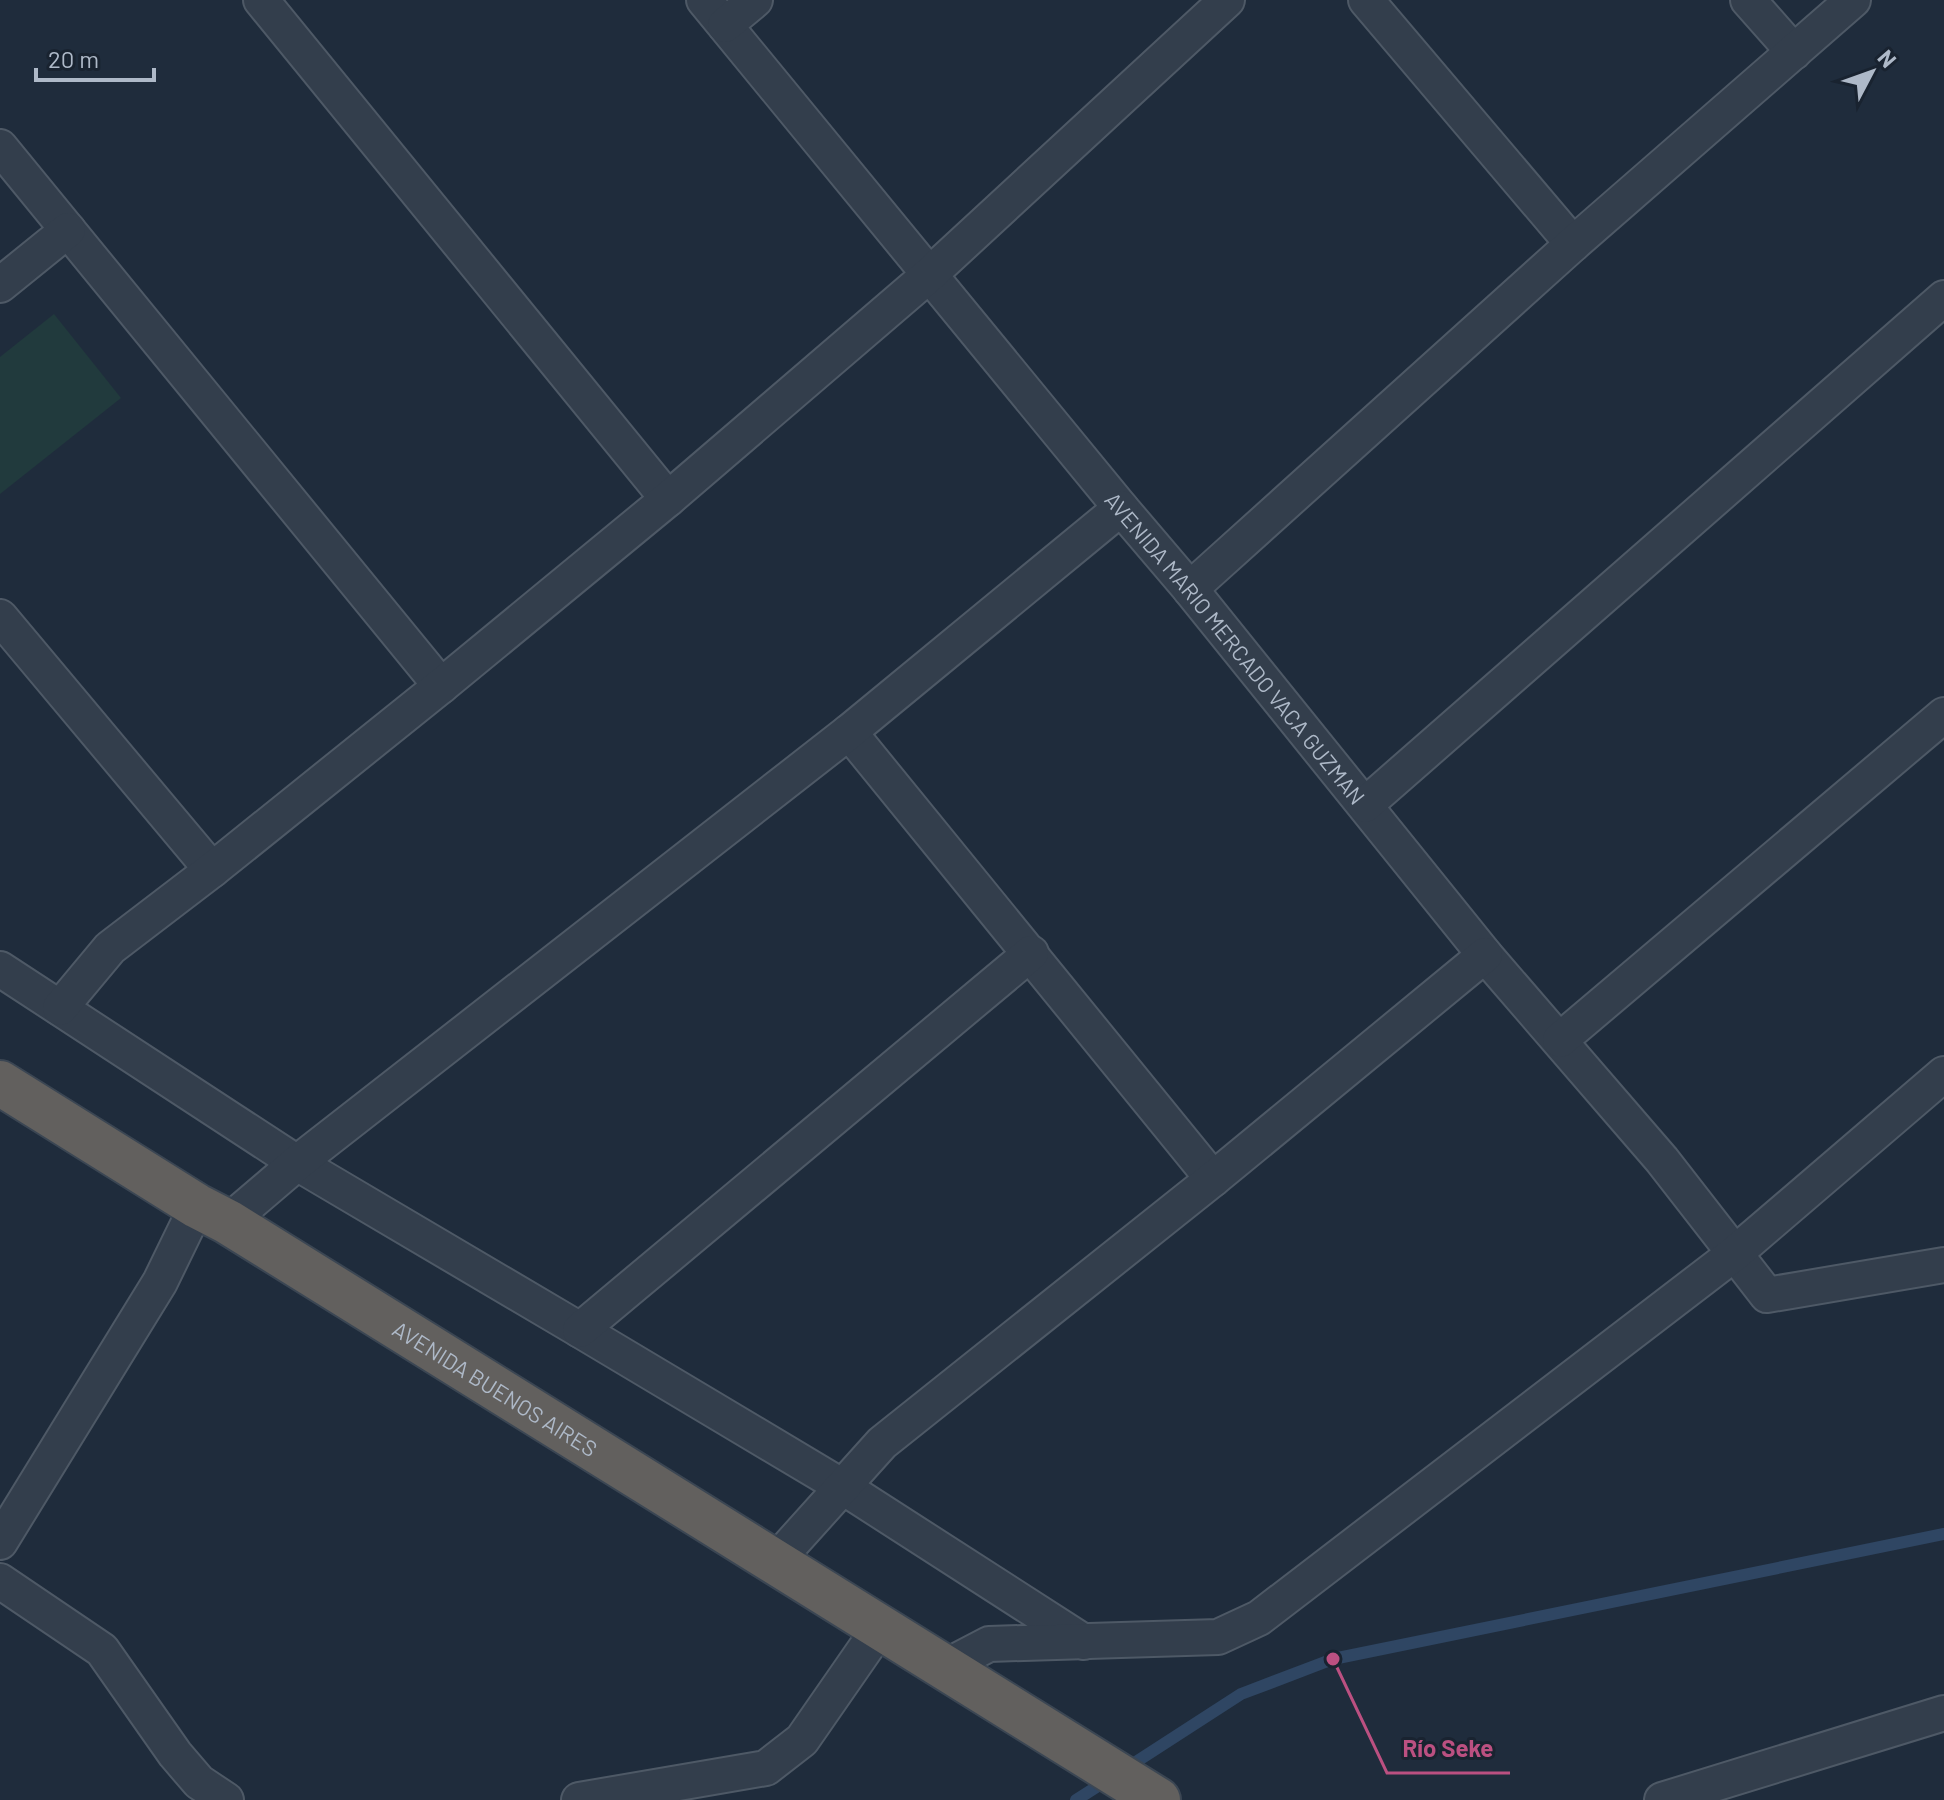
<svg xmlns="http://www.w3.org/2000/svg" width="1944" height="1800" font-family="Barlow,sans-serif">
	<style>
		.green { fill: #213a3d }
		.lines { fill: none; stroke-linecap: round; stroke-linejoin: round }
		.stream { stroke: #2f4663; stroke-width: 12 }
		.minor-casing { stroke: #4e5966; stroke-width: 38 }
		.trunk-casing { stroke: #3b4653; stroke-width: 48 }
		.minor { stroke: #333e4c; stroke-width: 34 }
		.trunk { stroke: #62605e; stroke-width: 44 }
		.labels { text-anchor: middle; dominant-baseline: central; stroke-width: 6; stroke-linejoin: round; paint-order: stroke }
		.street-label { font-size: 22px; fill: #aeb9c8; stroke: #192330 }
		.leader { fill: none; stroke: #bb5081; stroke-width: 3 }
		.callout-dot { fill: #bb5081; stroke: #192330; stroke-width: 3 }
		.callout-label { font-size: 24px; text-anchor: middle; font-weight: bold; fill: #bb5081; stroke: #192330; stroke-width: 6; stroke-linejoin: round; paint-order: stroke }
	</style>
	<rect width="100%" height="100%" fill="#1f2c3c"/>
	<polygon class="green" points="54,314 121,398 0,494 0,357"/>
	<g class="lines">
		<g class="stream">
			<polyline points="1125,1769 1241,1694 1333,1659 1944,1534"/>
			<polyline points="1076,1800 1109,1779"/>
		</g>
		<g class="minor-casing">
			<g id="minor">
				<polyline points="261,0 668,499"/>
				<path id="s1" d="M704 0 1121 508 1190 589 1485 955 1662 1160 1767 1295 1944 1265"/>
				<polyline points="1366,0 1573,244"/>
				<polyline points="1748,0 1794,52"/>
				<polyline points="725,25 755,0"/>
				<polyline points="0,147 441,686"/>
				<polyline points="0,285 68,230"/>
				<polyline points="1190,589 1573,244 1853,0"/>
				<polyline points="0,617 212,870"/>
				<polyline points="849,732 1213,1179"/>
				<polyline points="1365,805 1944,298"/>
				<polyline points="0,969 297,1163 580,1330 843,1487 1084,1642"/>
				<polyline points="60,1008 110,948 212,870 441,686 668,499 929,275 1227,0"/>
				<polyline points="1560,1040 1944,715"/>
				<polyline points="228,1222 297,1163 849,732 1121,508"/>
				<polyline points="580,1330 1031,953"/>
				<polyline points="0,1542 160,1282 197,1206"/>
				<polyline points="774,1563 882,1443 1213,1179 1485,955"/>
				<polyline points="0,1581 102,1650 175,1754 199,1782 226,1800"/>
				<polyline points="943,1668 989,1644 1218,1637 1259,1618 1734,1254 1944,1074"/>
				<polyline points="579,1800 766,1768 802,1740 879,1629"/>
				<polyline points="1662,1800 1944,1713"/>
			</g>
		</g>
		<g class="trunk-casing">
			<g id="trunk">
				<path id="s2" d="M0 1083 197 1206 228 1222 1158 1800"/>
			</g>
		</g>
		<use href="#minor" class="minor"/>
		<use href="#trunk" class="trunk"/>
	</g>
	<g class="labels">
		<g class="street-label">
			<text stroke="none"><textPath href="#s1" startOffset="838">AVENIDA MARIO MERCADO VACA GUZMAN</textPath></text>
			<text stroke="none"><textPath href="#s2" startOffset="582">AVENIDA BUENOS AIRES</textPath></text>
		</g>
	</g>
	<path class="leader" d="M1333 1659L1387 1773H1510"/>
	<circle class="callout-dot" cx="1333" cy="1659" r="8"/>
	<g class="callout-label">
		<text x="1448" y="1757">Río Seke</text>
	</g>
	<g transform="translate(1872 72) rotate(49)" stroke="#192330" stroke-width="6" paint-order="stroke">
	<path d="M0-6L14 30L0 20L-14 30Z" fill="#aeb9c8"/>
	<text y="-12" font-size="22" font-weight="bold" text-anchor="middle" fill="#aeb9c8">N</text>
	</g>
	<path d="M36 68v12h118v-12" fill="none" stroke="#aeb9c8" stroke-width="4"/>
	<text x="48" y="68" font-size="24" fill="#aeb9c8" stroke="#192330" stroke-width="6" paint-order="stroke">20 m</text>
</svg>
